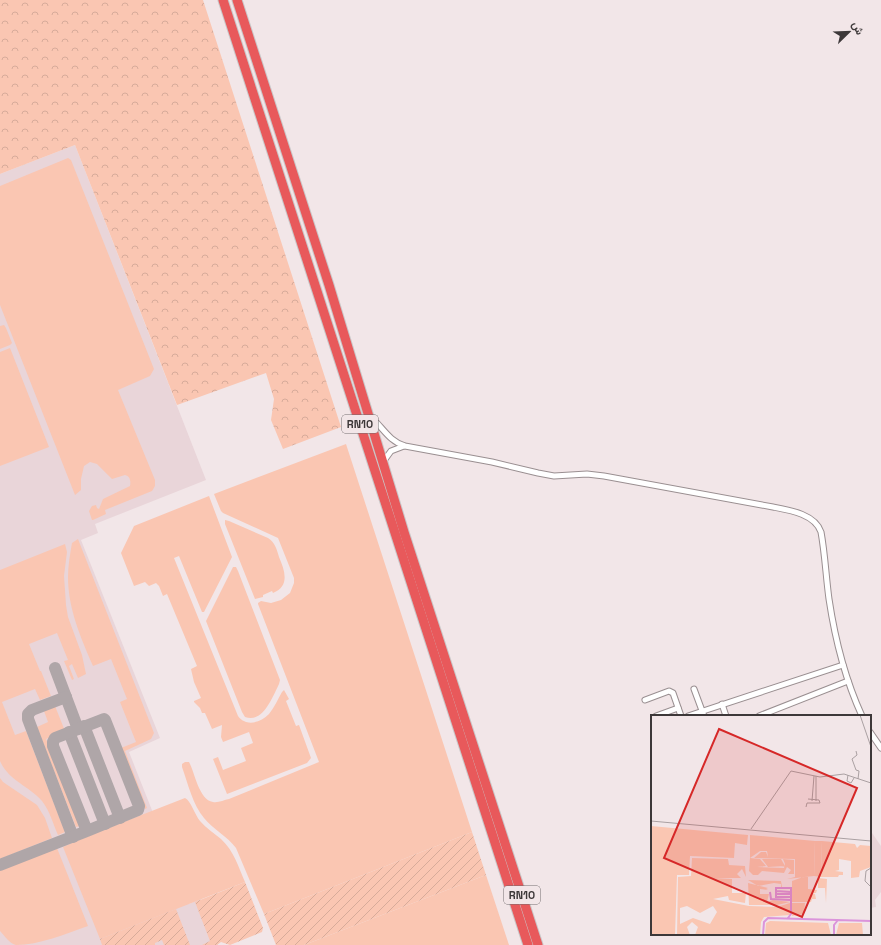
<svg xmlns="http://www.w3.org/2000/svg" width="881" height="945" font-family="'Space Grotesk',Vazirmatn,sans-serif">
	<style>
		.built { fill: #e9d5d9 }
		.grass { fill: #fac6b2 }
		.forest { fill: url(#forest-crowns) }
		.garden { fill: url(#garden-furrows) }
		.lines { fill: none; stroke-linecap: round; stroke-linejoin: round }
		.taxiway { stroke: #afa6a8; stroke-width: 12 }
		.street-casing { stroke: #9a8f91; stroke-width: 7 }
		.highway-casing { stroke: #c9c7c8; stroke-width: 11 }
		.street { stroke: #fff; stroke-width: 5 }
		.highway { stroke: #e8595b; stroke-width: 9 }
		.labels { text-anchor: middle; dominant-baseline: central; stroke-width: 3; stroke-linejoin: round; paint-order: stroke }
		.shield { fill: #f2e6e8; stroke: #736c6e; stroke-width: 1 }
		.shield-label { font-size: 11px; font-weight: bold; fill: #3d3839 }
		.inset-river { fill: none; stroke: #db94db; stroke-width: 2 }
		.inset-road { fill: none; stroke: #aaa0a2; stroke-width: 1 }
		.view { fill: #d62828; fill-opacity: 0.15; stroke: #d62828; stroke-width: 2 }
		.inset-edge { fill: none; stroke: #3d3839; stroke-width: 2 }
	</style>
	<defs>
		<pattern id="forest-crowns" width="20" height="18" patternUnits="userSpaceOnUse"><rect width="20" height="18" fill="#fac6b2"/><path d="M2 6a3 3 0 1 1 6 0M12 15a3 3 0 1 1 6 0" fill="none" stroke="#d7ab9a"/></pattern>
		<pattern id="garden-furrows" width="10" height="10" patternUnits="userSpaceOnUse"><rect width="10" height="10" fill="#fac6b2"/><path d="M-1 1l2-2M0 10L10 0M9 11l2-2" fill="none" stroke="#d7ab9a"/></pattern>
	</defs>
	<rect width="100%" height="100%" fill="#f2e6e8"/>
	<g class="built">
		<polygon points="75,145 206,480 95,524 98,533 81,540 160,738 129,752 189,904 200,899 218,945 0,945 0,174"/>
		<polygon points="870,830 881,846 881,892 875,900 876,907 870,908"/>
	</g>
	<g class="grass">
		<path d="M68 158 71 160 154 369 150 376 118 390 155 480V486L152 491 105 510 106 514 93 520H92L89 511 92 506 96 505 97 508 99 509 103 499 130 486C131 481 130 476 125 475L112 479 97 464 90 462 84 466 81 479V490L75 495 0 305V186Z"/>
		<polygon points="4,325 6,328 12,343 10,345 0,349 0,326"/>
		<polygon points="10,348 49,447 0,466 0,352"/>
		<path d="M346 444 472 832 264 914 236 848C227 836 213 829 204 818 193 805 188 784 182 767V764L185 762H189C195 773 199 800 213 802 218 803 224 800 229 799L319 762 258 604V603L261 601 271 603 281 600 290 593 294 583V578L278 538 223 513 221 511 214 494Z"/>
		<path d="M209 496 232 557 204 612H202L179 556 174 558 238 716C246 727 260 723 269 714 274 708 278 699 282 692L284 690 289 699 286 701 296 726 299 725 311 758 307 763 227 794 213 759 218 757 223 770 246 761 241 748 253 743 249 732 223 742 221 737 222 725 212 729 205 713H202L200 708 194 702V701L201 698 194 682 191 669 197 666 167 594 163 596 159 586 156 583 149 586 145 582 134 586 121 553 134 526Z"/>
		<path d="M225 520 229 521 268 538C275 542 277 550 279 557 285 571 290 586 273 593L272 591 263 595V597L255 599 225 524Z"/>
		<path d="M78 539 154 733 151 739 125 751 147 808 145 809 121 748 136 742 120 702 127 699 111 659 93 666C81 638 68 609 68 577 68 566 70 554 72 543Z"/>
		<path d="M65 544 67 552 64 576 66 605 68 617 82 655 86 674 78 678 72 664 69 666 74 679 72 680 64 661 68 660 57 633 29 644 40 671H41L51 696 40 700 35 689 2 702 15 735 26 731 65 832 58 835C53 824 50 811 42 801 29 786 8 780 0 761V570Z"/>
		<path d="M233 567H236L238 571 280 680 279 684C273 696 263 724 245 717L242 712 206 621Z"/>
		<polygon points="55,706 65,731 46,739 80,826 76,827 37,727 48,722 44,711"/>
		<polygon points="0,778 3,782 37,805 45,818 52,838 0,859"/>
		<path d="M185 798C191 801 195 815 200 821 206 828 214 833 221 839 234 851 238 866 245 882L100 939 63 847 85 837Z"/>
		<path d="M57 848 88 926C66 934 39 945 16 945 10 944 4 935 0 931V870Z"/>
		<polygon points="486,875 509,945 304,945"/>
	</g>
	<polygon class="forest" points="0,0 203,0 341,427 283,449 271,420 274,399 266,373 177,405 75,145 0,174"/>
	<g class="garden">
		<polygon points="472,832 486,875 304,945 276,945 264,914"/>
		<polygon points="245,882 263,928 262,932 230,945 221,942 217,945 202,945 210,941 195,902"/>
		<polygon points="176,909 190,945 164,945 162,940 155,943 155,945 102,945 100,939"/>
	</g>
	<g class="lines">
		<g class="taxiway">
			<polyline points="55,668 78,729"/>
			<polyline points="66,697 32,710 28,714 28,719 73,837"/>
			<polyline points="84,726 120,818"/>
			<polyline points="69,732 105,824"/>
			<polyline points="0,865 87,831 138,810 139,806 105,720 104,719 55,738 53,742 53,746 87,831"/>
		</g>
		<g class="street-casing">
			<g id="street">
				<path d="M371 422H374L377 423C386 433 392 442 405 446L492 462 538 473 554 476 587 474 604 476 773 507C789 510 815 514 821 532 825 554 826 577 829 599 835 639 845 679 862 716"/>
				<polyline points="383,462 391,451 404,446"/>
				<polyline points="694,689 704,716"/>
				<polyline points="645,700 669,691 673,693 681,716"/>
				<polyline points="722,704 726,716"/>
				<polyline points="656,716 678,708"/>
				<polyline points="688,716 843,665"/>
				<polyline points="759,716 848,681"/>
				<polyline points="870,732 881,748"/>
			</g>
		</g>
		<g class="highway-casing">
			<g id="highway">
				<polyline points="223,0 528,945"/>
				<polyline points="237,0 329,285 404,532 538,945"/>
			</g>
		</g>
		<use href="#street" class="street"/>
		<use href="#highway" class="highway"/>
	</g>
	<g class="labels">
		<g class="shield">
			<rect x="342" y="415" width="36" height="18" rx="3"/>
			<rect x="504" y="886" width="36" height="18" rx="3"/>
		</g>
		<g class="shield-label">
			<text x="360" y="424">RN10</text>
			<text x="522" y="895">RN10</text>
		</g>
	</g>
	<g transform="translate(651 715)">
		<rect width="220" height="220" fill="#f2e6e8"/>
		<path d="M99 120 164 126 163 161 136 164 144 162V144L103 143 110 137H115L117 142 116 136H109L99 143ZM171 126 204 129 206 133 209 130 220 131V152L209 156 208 162 200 163V146L188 144V155L184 156 192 157V160H188L187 162H170ZM41 143 77 144 78 150 94 151 95 162 91 154 86 159 90 163H64L81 164V178H95L94 188 78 185 77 181 62 184 98 191 126 192 139 188V200L113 202 110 207 109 220H44L47 212 41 207 36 212 39 220H26L27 162 40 161ZM36 191 49 198 62 191 66 197 59 209 42 203 29 209V193ZM99 143 109 144 115 151 106 152 133 153 134 149 132 144 143 145V159H137L140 155 136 152 133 158 111 156 107 160H102L98 156ZM111 144H130L134 151 117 152ZM152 162H157V187H141V166ZM97 165 130 166 131 172H140H130V169L123 168 107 171ZM97 168 117 173 115 174 117 175 109 174V179H118L116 187 122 185 139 187 126 190H98ZM141 188H154L153 199 141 201ZM119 206 177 208 180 220H114L115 208ZM188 208H211L212 220H185Z" fill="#fac6b2" fill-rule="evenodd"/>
		<path d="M0 111 97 120 96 130 84 128 83 143 39 141 38 160H26L24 220H0Z" fill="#fac6b2"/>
		<path d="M164 126H171L170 162 163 161ZM167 163 176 164 175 188 174 173H167ZM157 174 166 175 165 178H161L164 179 165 184H161L160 187H157Z" fill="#fac6b2"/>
		<path class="inset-river" d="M125 176 140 177M119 177 120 184 140 185M124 179H140M137 203 140 199V173H125V182H140M112 220 113 207 117 203 220 206M183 220V210L187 205"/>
		<path class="inset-road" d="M209 0 220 32M205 36 206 40 201 44 205 55 208 56 207 64M197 60 196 66 200 68 203 63M161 86 163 61M165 86V61M155 92 156 88H169L168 85 157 84M0 106 220 126M100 114 140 56 169 62 193 59 220 68M220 153 215 156 214 166 220 172"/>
		<path class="view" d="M68 14 206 73 151 202 13 143Z"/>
		<rect width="220" height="220" class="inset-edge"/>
	</g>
	<g transform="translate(849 32) rotate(67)" stroke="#f2e6e8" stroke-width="3" paint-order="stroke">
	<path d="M0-3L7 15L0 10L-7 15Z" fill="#3d3839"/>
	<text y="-6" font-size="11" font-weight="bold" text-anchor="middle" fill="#3d3839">ش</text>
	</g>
</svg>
